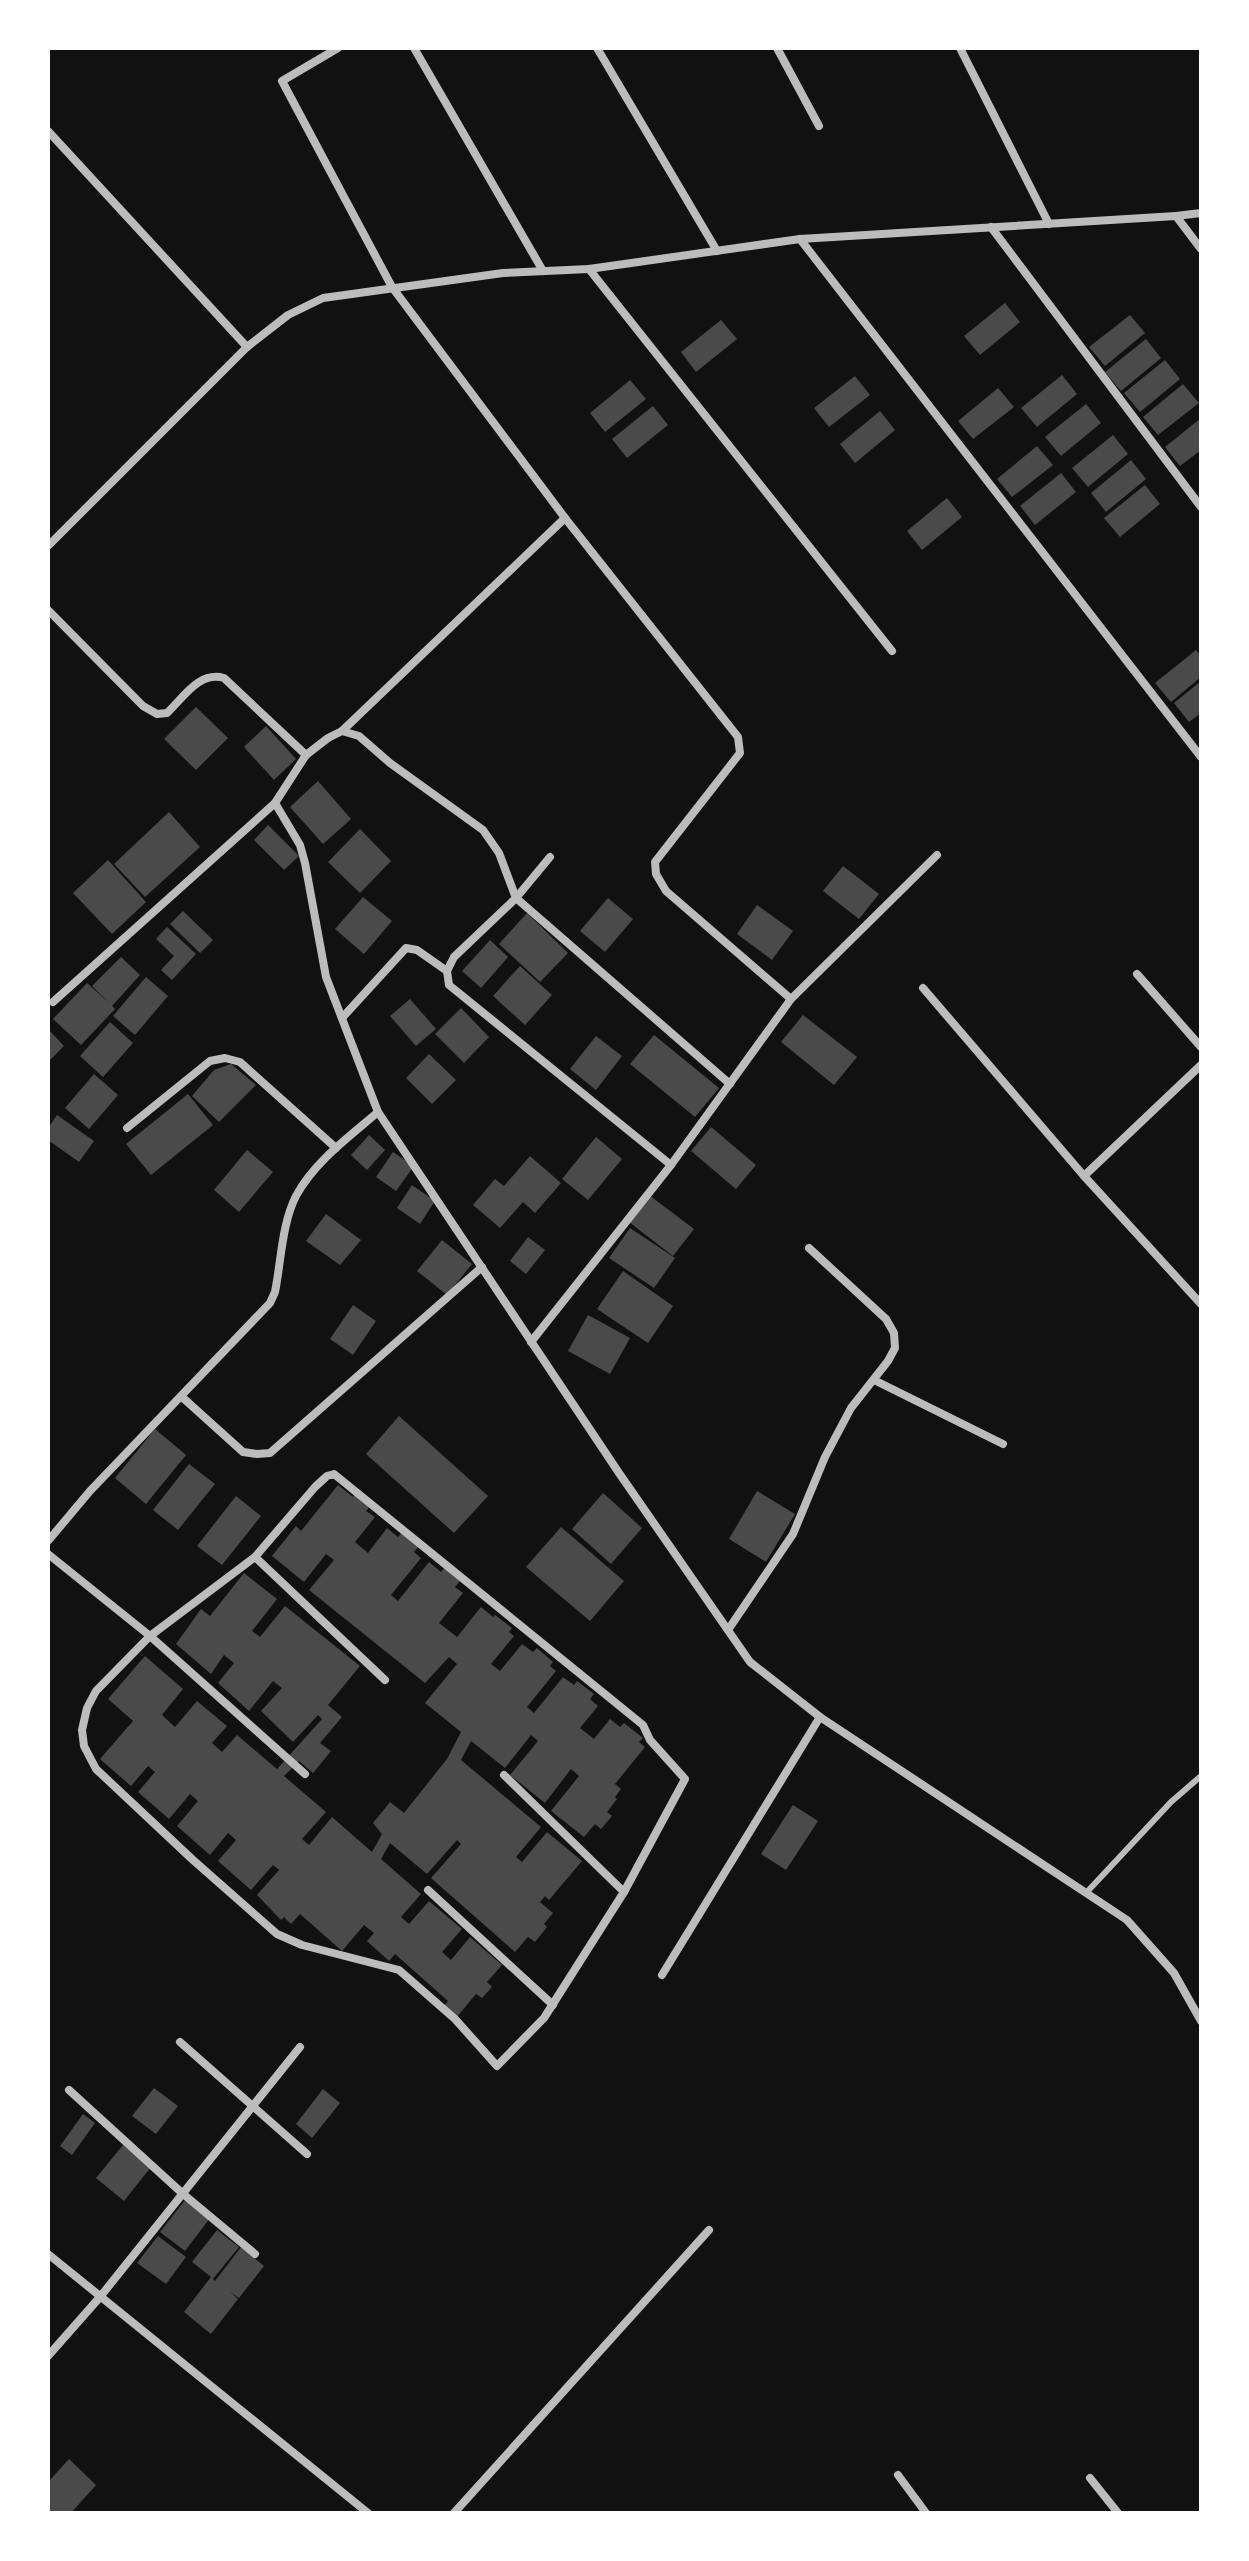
<svg xmlns="http://www.w3.org/2000/svg" width="1249" height="2561" font-family="Lato,sans-serif">
	<style>
		.building { fill: #4a4a4a }
		.lines { fill: none; stroke-linecap: round; stroke-linejoin: round }
		.service { stroke: #bcbcbc; stroke-width: 6 }
		.minor { stroke: #bcbcbc; stroke-width: 8 }
	</style>
	<rect width="100%" height="100%" fill="#111"/>
	<g class="building">
		<polygon points="1005,303 1020,322 980,355 964,336"/>
		<polygon points="1130,315 1145,333 1105,366 1089,347"/>
		<polygon points="721,320 737,339 696,372 681,352"/>
		<polygon points="1146,339 1161,358 1121,391 1105,372"/>
		<polygon points="1165,360 1180,379 1140,412 1124,393"/>
		<polygon points="1062,375 1077,394 1037,427 1021,408"/>
		<polygon points="855,376 870,395 829,427 814,408"/>
		<polygon points="630,380 646,399 605,432 590,413"/>
		<polygon points="1183,384 1199,403 1158,435 1143,417"/>
		<polygon points="998,388 1014,407 973,439 958,421"/>
		<polygon points="1086,404 1101,423 1061,456 1045,437"/>
		<polygon points="653,406 668,425 627,458 612,439"/>
		<polygon points="880,411 895,430 855,463 840,444"/>
		<polygon points="1201,418 1201,450 1180,466 1165,447"/>
		<polygon points="1113,435 1128,454 1088,487 1072,468"/>
		<polygon points="1037,446 1053,465 1012,497 997,479"/>
		<polygon points="1131,460 1146,479 1106,512 1091,493"/>
		<polygon points="1061,473 1076,492 1035,525 1020,506"/>
		<polygon points="1145,485 1160,504 1120,537 1104,518"/>
		<polygon points="947,498 962,517 922,550 907,531"/>
		<polygon points="1196,650 1201,656 1201,677 1171,702 1155,683"/>
		<polygon points="1201,681 1201,713 1189,722 1174,703"/>
		<polygon points="196,707 228,738 196,770 164,739"/>
		<polygon points="266,726 296,759 274,780 244,747"/>
		<polygon points="318,781 351,819 323,844 290,807"/>
		<polygon points="169,812 200,847 145,897 114,864"/>
		<polygon points="268,825 299,856 284,870 254,840"/>
		<polygon points="360,829 391,861 360,893 328,862"/>
		<polygon points="108,860 146,902 112,934 73,893"/>
		<polygon points="843,866 879,894 859,919 823,891"/>
		<polygon points="363,897 392,921 364,954 335,929"/>
		<polygon points="608,898 633,919 605,952 580,931"/>
		<polygon points="757,905 793,931 772,960 737,934"/>
		<polygon points="183,911 213,940 200,953 170,924"/>
		<polygon points="527,913 568,953 540,982 499,944"/>
		<polygon points="167,927 196,954 172,980 161,970 174,956 156,939"/>
		<polygon points="490,940 508,957 481,988 462,971"/>
		<polygon points="121,957 140,975 112,1006 115,1009 81,1045 53,1019 87,983 109,1003 92,986"/>
		<polygon points="520,966 552,995 525,1025 493,996"/>
		<polygon points="146,977 168,996 135,1035 113,1016"/>
		<polygon points="410,999 436,1029 416,1046 390,1016"/>
		<polygon points="461,1008 489,1037 464,1063 435,1034"/>
		<polygon points="803,1015 857,1057 834,1085 781,1042"/>
		<polygon points="110,1022 133,1043 103,1077 80,1056"/>
		<polygon points="48,1029 64,1046 48,1062"/>
		<polygon points="654,1035 719,1088 695,1117 630,1064"/>
		<polygon points="596,1036 622,1056 596,1090 570,1069"/>
		<polygon points="429,1054 456,1080 432,1104 406,1078"/>
		<polygon points="231,1064 256,1085 219,1122 192,1096 214,1070"/>
		<polygon points="94,1074 118,1095 89,1129 65,1108"/>
		<polygon points="188,1094 213,1125 151,1175 126,1144"/>
		<polygon points="57,1115 94,1141 79,1162 48,1140 48,1128"/>
		<polygon points="711,1127 756,1165 736,1189 691,1151"/>
		<polygon points="369,1135 385,1150 367,1170 351,1155"/>
		<polygon points="596,1137 622,1159 588,1200 562,1179"/>
		<polygon points="247,1150 273,1172 239,1212 214,1190"/>
		<polygon points="393,1152 414,1166 396,1191 376,1177"/>
		<polygon points="530,1156 561,1183 535,1213 523,1202 500,1228 473,1205 495,1179 504,1186"/>
		<polygon points="412,1185 435,1201 420,1224 397,1208"/>
		<polygon points="649,1195 694,1229 673,1256 629,1222"/>
		<polygon points="326,1214 361,1240 340,1265 306,1241"/>
		<polygon points="630,1228 675,1258 654,1288 609,1258"/>
		<polygon points="528,1237 545,1250 526,1274 510,1261"/>
		<polygon points="442,1240 472,1264 447,1295 417,1271"/>
		<polygon points="623,1271 673,1306 648,1343 597,1309"/>
		<polygon points="353,1305 376,1321 353,1355 330,1339"/>
		<polygon points="588,1315 630,1338 610,1374 568,1351"/>
		<polygon points="399,1416 488,1496 454,1533 366,1454"/>
		<polygon points="155,1429 186,1455 146,1504 115,1478"/>
		<polygon points="189,1464 215,1484 178,1530 153,1510"/>
		<polygon points="338,1485 353,1497 355,1493 370,1506 366,1511 375,1517 355,1542 368,1553 387,1528 398,1537 402,1532 419,1546 414,1552 421,1558 391,1595 398,1601 429,1562 441,1572 444,1568 460,1581 455,1587 463,1593 439,1623 457,1637 481,1607 493,1617 495,1615 512,1628 509,1632 514,1636 491,1664 500,1671 522,1644 533,1652 537,1648 553,1662 550,1666 556,1671 527,1707 534,1713 563,1677 574,1685 577,1681 594,1694 590,1699 598,1706 580,1728 594,1739 610,1719 620,1727 624,1723 643,1738 639,1742 645,1747 615,1784 621,1789 615,1797 617,1799 607,1812 612,1816 601,1829 595,1824 584,1837 551,1811 579,1776 571,1769 545,1803 510,1775 538,1741 531,1735 505,1768 471,1741 461,1760 541,1827 516,1857 522,1862 547,1832 582,1861 549,1900 545,1896 540,1902 553,1913 544,1924 547,1927 535,1942 528,1937 515,1952 431,1878 461,1844 457,1840 427,1874 390,1843 381,1859 421,1894 401,1917 409,1924 429,1901 462,1929 442,1952 451,1960 470,1937 502,1965 487,1982 492,1987 482,1998 476,1994 456,2018 443,2007 448,2001 395,1954 389,1961 367,1941 374,1933 364,1925 342,1951 300,1914 291,1924 284,1917 281,1920 257,1895 279,1870 273,1865 251,1890 218,1861 236,1840 228,1833 210,1855 177,1826 198,1801 190,1794 169,1819 138,1792 155,1772 148,1766 131,1786 100,1759 133,1721 108,1699 145,1656 183,1689 162,1715 175,1727 197,1701 227,1726 212,1743 222,1752 237,1735 277,1769 322,1719 318,1715 293,1742 261,1711 282,1688 273,1681 249,1711 218,1683 234,1663 224,1655 211,1674 176,1644 201,1609 210,1616 244,1573 277,1599 252,1631 260,1637 285,1606 360,1666 328,1705 342,1717 320,1743 331,1751 313,1773 299,1761 284,1776 326,1812 302,1839 309,1845 332,1817 372,1852 382,1834 373,1823 390,1802 404,1813 447,1759 461,1732 425,1703 457,1664 449,1657 425,1683 309,1590 334,1560 326,1554 304,1582 272,1556 296,1526 301,1531"/>
		<polygon points="757,1491 795,1514 766,1562 729,1539"/>
		<polygon points="603,1493 642,1528 611,1564 572,1529"/>
		<polygon points="236,1496 261,1516 222,1565 197,1546"/>
		<polygon points="561,1527 624,1581 590,1621 526,1567"/>
		<polygon points="793,1805 818,1821 786,1870 761,1854"/>
		<polygon points="154,2088 178,2106 156,2134 132,2116"/>
		<polygon points="323,2089 340,2103 312,2138 296,2124"/>
		<polygon points="83,2114 95,2123 72,2155 60,2146"/>
		<polygon points="123,2145 151,2167 124,2201 96,2178"/>
		<polygon points="186,2199 210,2218 185,2251 160,2232"/>
		<polygon points="217,2230 239,2247 213,2279 215,2281 241,2247 264,2266 239,2298 230,2292 238,2299 211,2334 184,2312 211,2277 192,2262"/>
		<polygon points="158,2236 186,2257 166,2284 137,2263"/>
		<polygon points="69,2459 96,2485 71,2513 48,2513 48,2482"/>
	</g>
	<g class="lines">
		<polyline class="service" points="1086,1893 1171,1802 1201,1776"/>
		<g class="minor">
			<polyline points="338,48 282,81 392,287 565,518 738,737 740,753 655,862 656,874 666,891 791,999"/>
			<polyline points="414,48 543,271"/>
			<polyline points="597,48 717,251"/>
			<polyline points="777,48 819,126"/>
			<polyline points="960,48 1049,224"/>
			<polyline points="48,131 247,347"/>
			<polyline points="1176,216 1201,213"/>
			<polyline points="991,227 1201,507"/>
			<polyline points="800,239 1201,757"/>
			<polyline points="589,269 892,651"/>
			<polyline points="48,546 247,347 288,315 323,298 503,273 589,269 800,239 1176,216 1201,249"/>
			<path d="M48 610 143 706 157 714 167 713C184 697 199 671 224 678L306 755 328 738 342 731 565 518"/>
			<polyline points="342,731 359,736 390,763 483,830 499,853 516,898 454,957 447,971 449,985 671,1165"/>
			<polyline points="275,803 300,845 305,863 326,977 378,1112 619,1473 750,1662 820,1717 1127,1920 1174,1973 1201,2021"/>
			<polyline points="550,857 516,898 730,1084"/>
			<polyline points="1137,974 1201,1047"/>
			<polyline points="923,988 1084,1176 1201,1304"/>
			<polyline points="53,1002 275,803 306,755"/>
			<polyline points="342,1018 406,948 417,950 447,971"/>
			<polyline points="127,1128 210,1061 225,1058 240,1062 336,1148"/>
			<polyline points="1084,1176 1201,1065"/>
			<polyline points="531,1342 671,1165 791,999 937,855"/>
			<polyline points="874,1380 1003,1444"/>
			<polyline points="182,1397 243,1452 257,1454 270,1453 482,1267"/>
			<path d="M48 1541 90 1491 270 1303 275 1292C281 1262 282 1223 296 1196 314 1162 350 1136 378 1112"/>
			<polyline points="48,1554 150,1636 96,1691 87,1708 82,1730 84,1746 96,1769 193,1860 277,1934 302,1945 399,1970 455,2019 497,2066 544,2018 624,1892 685,1779 650,1740 643,1725 334,1474 327,1476 315,1487 255,1557 150,1636 305,1774"/>
			<polyline points="255,1557 385,1680"/>
			<polyline points="728,1630 793,1534 825,1457 851,1408 888,1361 895,1348 894,1333 886,1319 809,1248"/>
			<polyline points="504,1775 624,1892"/>
			<polyline points="428,1890 553,2005"/>
			<polyline points="662,1975 820,1717"/>
			<polyline points="180,2042 307,2154"/>
			<polyline points="69,2090 182,2193 255,2254"/>
			<polyline points="48,2254 368,2513"/>
			<polyline points="48,2356 100,2297 300,2047"/>
			<polyline points="898,2475 926,2513"/>
			<polyline points="1090,2478 1118,2513"/>
			<polyline points="454,2513 709,2230"/>
		</g>
	</g>
	<rect width="1249" height="2561" fill="none" stroke="#ffffff" stroke-width="100"/>
</svg>
